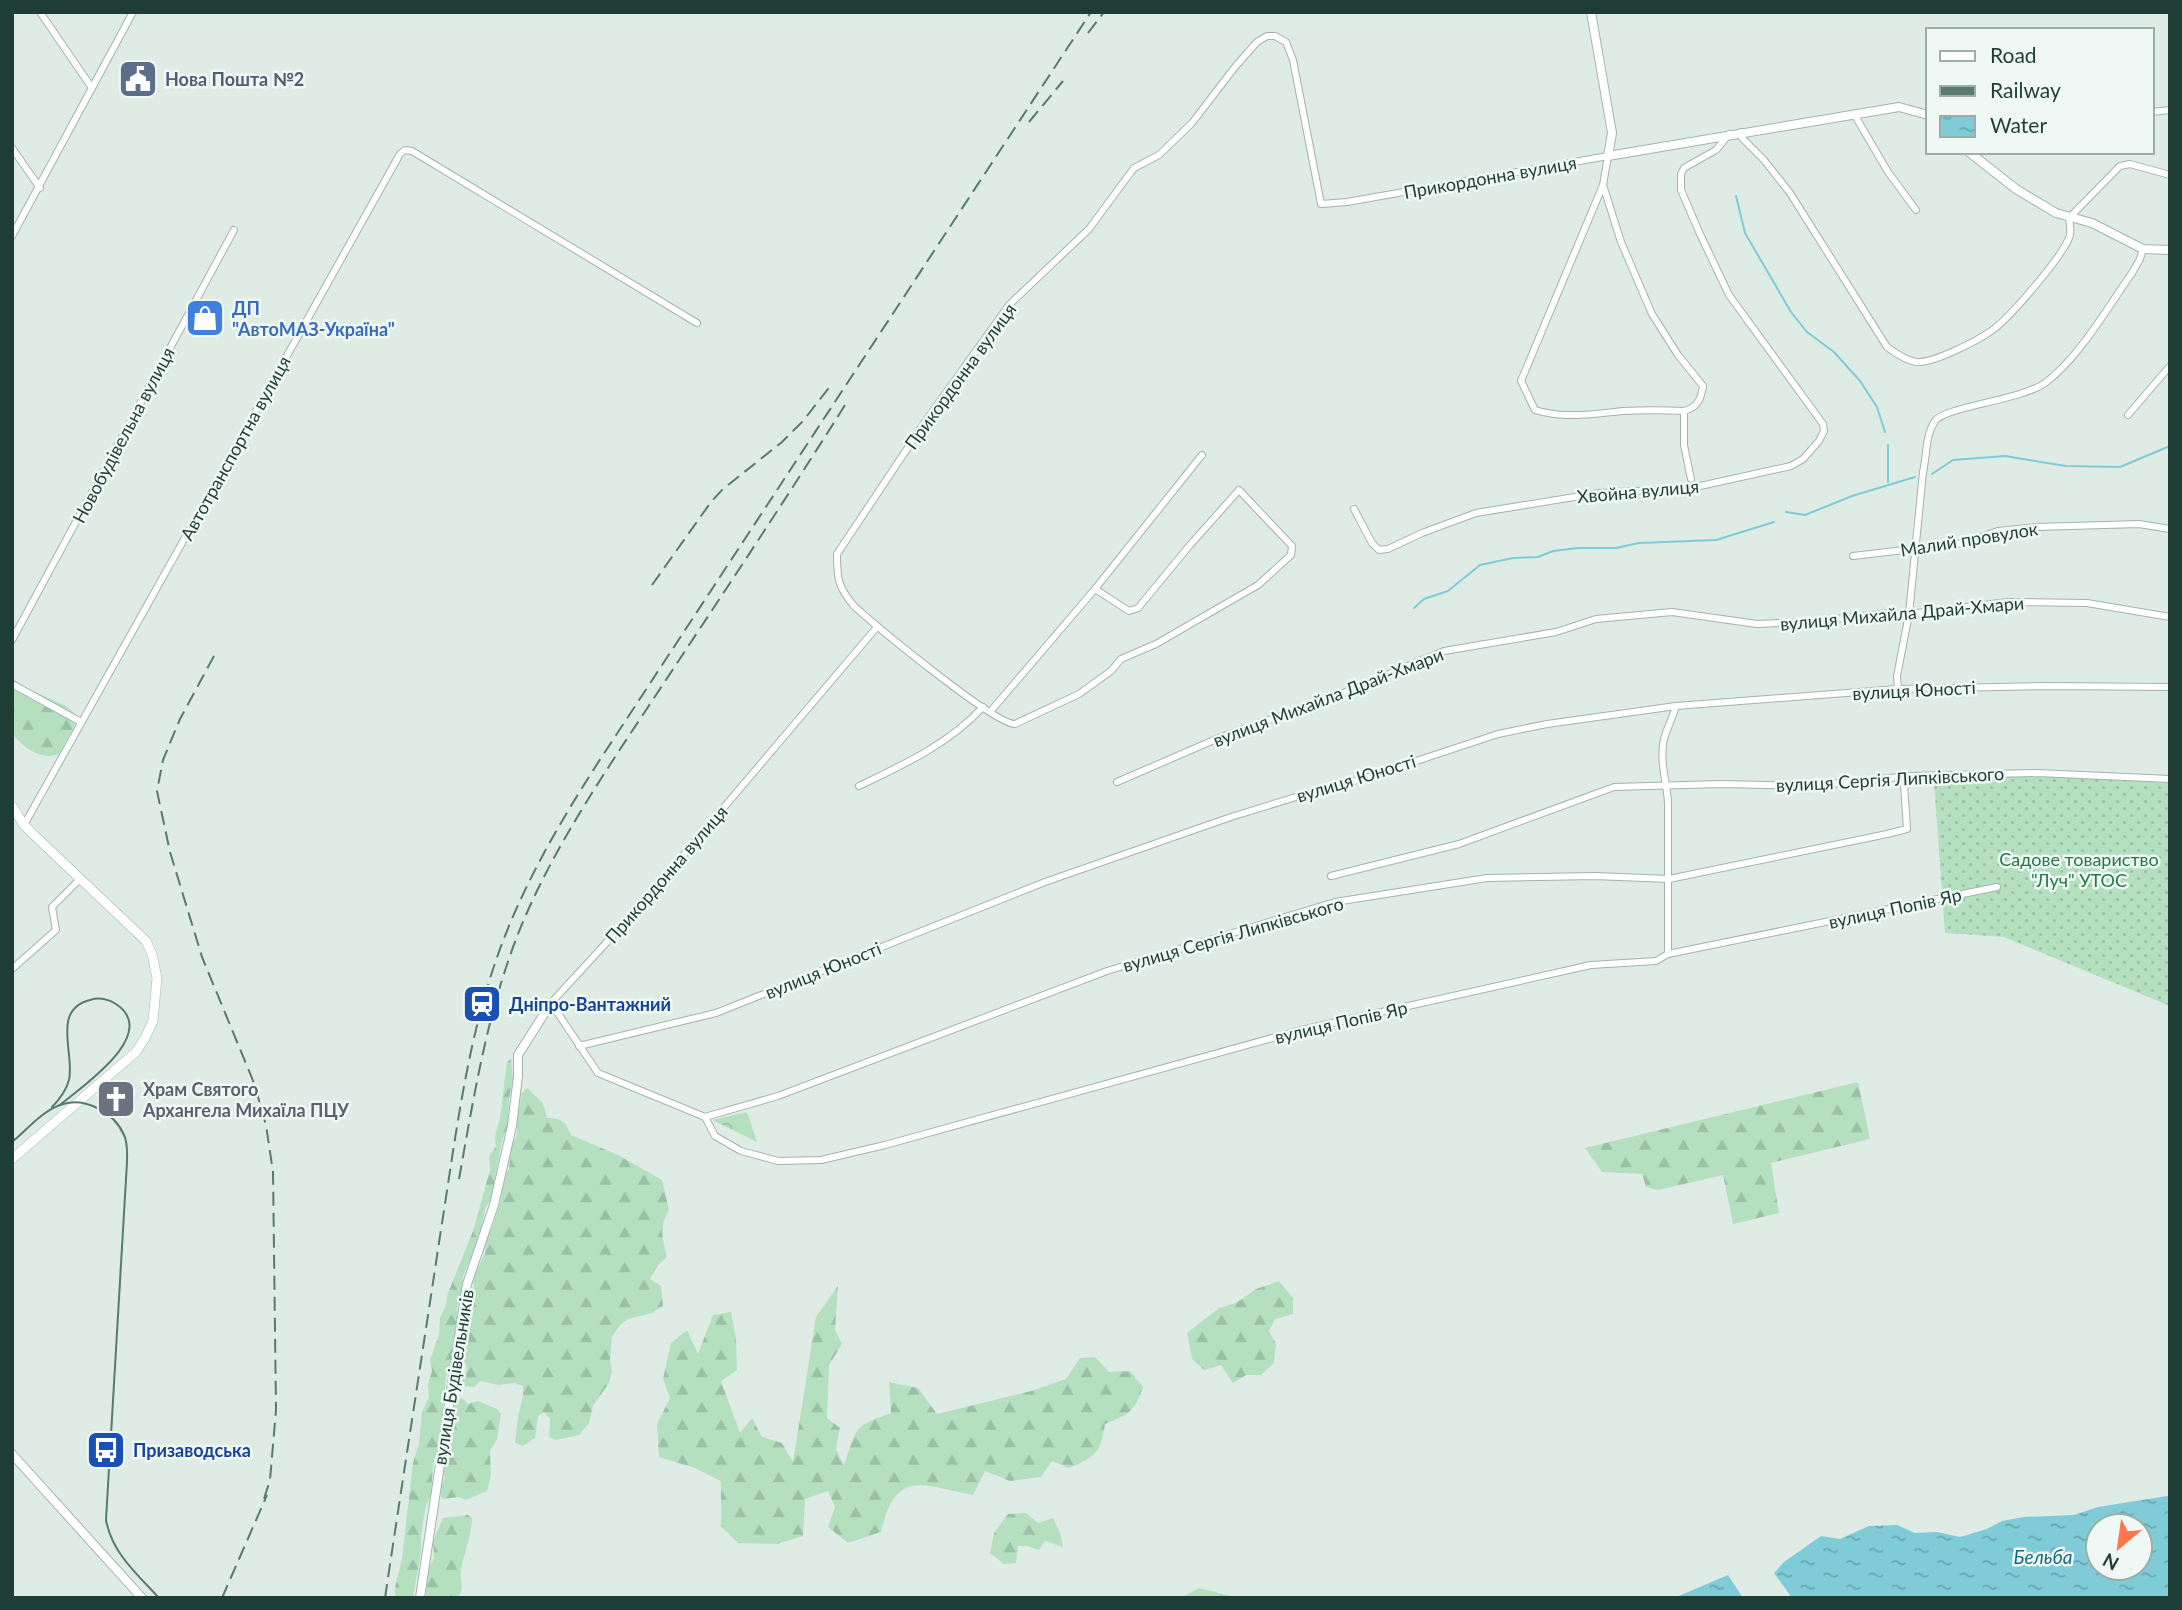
<svg xmlns="http://www.w3.org/2000/svg" width="2182" height="1610" font-family="Lato,sans-serif">
	<style>
		.grass { fill: url(#grass-dots) }
		.forest { fill: url(#forest-firs) }
		.park { fill: url(#park-crowns) }
		.water { fill: url(#water-ripples); fill-rule: evenodd }
		.lines { fill: none; stroke-linecap: round; stroke-linejoin: round }
		.stream { stroke: #7fcbd8; stroke-width: 2 }
		.minor-casing { stroke: #a1b4ad; stroke-width: 8 }
		.tertiary-casing { stroke: #a1b4ad; stroke-width: 10 }
		.secondary-casing { stroke: #9cb9af; stroke-width: 10 }
		.minor { stroke: #fff; stroke-width: 6 }
		.tertiary { stroke: #fff; stroke-width: 8 }
		.secondary { stroke: #fff; stroke-width: 9 }
		.tram { stroke: #587a71; stroke-width: 2 }
		.rail { stroke: #587a71; stroke-width: 2; stroke-dasharray: 14 7; stroke-linecap: butt }
		.labels { text-anchor: middle; dominant-baseline: central; stroke-width: 5; stroke-linejoin: round; paint-order: stroke }
		.service-label { font-size: 18px; font-weight: bold; fill: #4e5e75; stroke: #eff8f4; text-anchor: start }
		.street-label { font-size: 18px; fill: #1e3e35; stroke: #eff8f4 }
		.shop-label { font-size: 18px; font-weight: bold; fill: #366cbe; stroke: #eff8f4; text-anchor: start }
		.park-label { font-size: 18px; fill: #237945; stroke: #eff8f4 }
		.transit-label { font-size: 18px; font-weight: bold; fill: #164399; stroke: #eff8f4; text-anchor: start }
		.worship-label { font-size: 18px; font-weight: bold; fill: #5b616d; stroke: #eff8f4; text-anchor: start }
		.water-label { font-size: 19px; font-style: italic; fill: #116e81; stroke: #eff8f4 }
	</style>
	<defs>
		<pattern id="grass-dots" width="8" height="8" patternUnits="userSpaceOnUse" patternTransform="scale(1.75)"><rect width="8" height="8" fill="#b4e0c0"/><path d="M2 2h.1M6 6h.1" fill="none" stroke="#9ac1a6" stroke-width="1.8" stroke-linecap="round"/></pattern>
		<pattern id="forest-firs" width="22" height="20" patternUnits="userSpaceOnUse" patternTransform="scale(1.75)"><rect width="22" height="20" fill="#b4e0c0"/><path d="M5 1l3.5 6h-7zM16 11l3.5 6h-7z" fill="#9ac1a6"/></pattern>
		<pattern id="park-crowns" width="20" height="18" patternUnits="userSpaceOnUse" patternTransform="scale(1.75)"><rect width="20" height="18" fill="#b4e0c0"/><path d="M2 6a3 3 0 1 1 6 0M12 15a3 3 0 1 1 6 0" fill="none" stroke="#9ac1a6"/></pattern>
		<pattern id="water-ripples" width="26" height="14" patternUnits="userSpaceOnUse" patternTransform="scale(1.75)"><rect width="26" height="14" fill="#7fcbd8"/><path d="M2 4q2-2 4 0t4 0M15 11q2-2 4 0t4 0" fill="none" stroke="#67a6b0"/></pattern>
	</defs>
	<rect width="100%" height="100%" fill="#dfece6"/>
	<polygon class="grass" points="2042,774 2170,780 2170,1006 2004,937 1945,933 1934,782"/>
	<g class="forest">
		<path d="M12 678 24 687 66 706 74 713 76 723 59 754C40 761 25 748 12 734Z"/>
		<path d="M511 1059 513 1079 509 1098 508 1125 502 1141 491 1199 485 1209 480 1236 463 1276 461 1298 457 1308V1330L454 1338 451 1367 446 1377 440 1440 433 1464 431 1495 426 1505 421 1536V1551L413 1598H395V1587L402 1559 413 1463 419 1444 422 1412 429 1397 428 1384 432 1371 430 1360 439 1335 440 1318 446 1305 448 1293 473 1231 490 1170 489 1157 496 1146C493 1134 498 1129 500 1118 503 1100 504 1080 507 1062Z"/>
		<polygon points="1858,1082 1870,1139 1771,1163 1779,1213 1733,1224 1723,1175 1658,1190 1646,1187 1642,1174 1602,1172 1585,1148"/>
		<path d="M527 1088 543 1103 547 1118C561 1118 566 1122 571 1135L618 1155 662 1180 669 1210C659 1227 662 1238 667 1257L659 1264 650 1279 661 1286 663 1306 652 1313 628 1319 620 1325 612 1337 610 1360 612 1371 609 1383 593 1406 589 1423 579 1435 556 1440 549 1437 550 1419 544 1412 538 1416 535 1438 523 1446 515 1443 518 1416 523 1396V1386L514 1383 498 1385 480 1381 474 1387 464 1386 460 1380 467 1370 463 1356 468 1342 466 1332 471 1320 468 1303 474 1288 473 1279 485 1253V1241L493 1226 501 1199 504 1176 509 1169 511 1147 517 1135V1112L520 1106 521 1094Z"/>
		<polygon points="1279,1281 1293,1298 1293,1314 1275,1319 1269,1331 1276,1344 1274,1363 1261,1375 1246,1375 1233,1383 1221,1365 1204,1370 1192,1359 1187,1333 1219,1308 1236,1303 1256,1289"/>
		<path d="M838 1286 835 1330 842 1344 829 1365 827 1418 840 1428 836 1449 844 1466C857 1429 851 1427 891 1413L889 1382 918 1388 937 1414 1031 1391 1066 1379 1080 1358 1095 1357 1109 1372 1130 1371 1143 1387C1134 1412 1130 1414 1105 1424 1101 1453 1095 1457 1069 1468L1052 1461 1041 1477 1010 1481 985 1471 973 1495C923 1486 896 1467 881 1532L848 1543 828 1527 835 1507 828 1491 805 1499 803 1536 777 1544 738 1543 721 1526V1481L695 1468 659 1457 657 1424 670 1398 663 1379 671 1343 687 1330 698 1354 713 1315 731 1312 736 1338 737 1370 721 1381 740 1433 752 1418 762 1437 782 1443 793 1462 816 1317Z"/>
		<polygon points="462,1398 468,1404 478,1401 497,1409 501,1414 497,1439 490,1451 491,1476 487,1491 466,1500 459,1497 442,1499 440,1489 445,1477 443,1474 451,1429 452,1404"/>
		<polygon points="1026,1513 1038,1523 1053,1518 1060,1533 1063,1547 1045,1541 1039,1550 1027,1546 1018,1546 1016,1563 1004,1564 990,1553 994,1533 1008,1514"/>
		<path d="M468 1515 472 1518C472 1535 464 1553 461 1570 459 1584 466 1582 458 1598H426L428 1570 434 1558 433 1541 443 1518Z"/>
		<polygon points="1199,1588 1239,1598 1181,1598"/>
	</g>
	<polygon class="park" points="747,1112 757,1142 712,1120"/>
	<g class="water">
		<path d="M2167 1496 2170 1497V1598H1792L1774 1573 1784 1562 1821 1536 1840 1539 1869 1526 1897 1525 1915 1533 1937 1532 1960 1537 1987 1529 2002 1521 2024 1517 2074 1515 2098 1507ZM2098 1526H2140V1568H2098Z"/>
		<polygon points="1728,1575 1743,1598 1674,1598"/>
	</g>
	<g class="lines">
		<g class="stream">
			<polyline points="1736,196 1745,233 1791,312 1807,332 1834,352 1860,381 1877,407 1885,432"/>
			<polyline points="1932,474 1953,460 2005,456 2066,466 2120,467 2170,446"/>
			<polyline points="1888,482 1888,445"/>
			<polyline points="1786,512 1805,515 1852,496 1915,477"/>
			<polyline points="1414,608 1424,599 1448,591 1480,565 1513,558 1538,557 1553,551 1578,548 1616,548 1639,543 1716,540 1774,522"/>
		</g>
		<g class="minor-casing">
			<g id="minor">
				<polyline points="40,12 92,88"/>
				<polyline points="2152,112 2170,110"/>
				<polyline points="1854,114 1888,172 1916,210"/>
				<path d="M1741 132 1742 138 1764 160 1790 193 1887 347C1895 353 1905 360 1916 362 1932 364 1977 341 1991 331 2008 320 2065 254 2070 235 2071 229 2070 224 2069 218L2120 166 2130 164 2170 175"/>
				<polyline points="12,148 40,188"/>
				<polyline points="12,236 133,12"/>
				<polyline points="1684,411 1684,445 1691,479"/>
				<polyline points="2128,415 2170,366"/>
				<polyline points="1354,509 1372,543 1379,550 1388,549 1422,533 1476,513 1599,493 1691,488 1791,466 1803,459 1819,441 1824,431 1823,424 1729,295 1700,234 1681,190 1681,174 1684,168 1716,150 1729,134"/>
				<polyline points="1853,556 1964,543 1998,531 2036,527 2139,524 2170,529"/>
				<path d="M1095 589 1129 611 1138 608 1190 545 1239 490 1292 546 1291 555 1258 585 1156 644 1121 659 1111 671 1079 694 1015 724C994 724 876 626 854 606 838 587 837 579 837 554L925 422 1009 305 1089 229 1134 168 1159 155 1192 123 1235 67 1257 42 1267 36H1275L1286 42 1293 60 1321 204 1347 202 1608 156 1603 185 1521 381 1535 410C1564 419 1594 414 1623 411 1644 410 1664 410 1684 411 1698 407 1701 399 1703 386L1678 355 1652 314 1621 242 1603 185"/>
				<polyline points="12,640 234,230"/>
				<polyline points="12,684 81,722"/>
				<path d="M1898 689 1897 676 1909 614 1923 472C1927 455 1925 436 1935 421 1944 407 2021 400 2045 383 2078 359 2108 307 2132 273L2140 259 2143 249"/>
				<polyline points="990,712 1095,589 1202,455"/>
				<polyline points="1117,782 1221,737 1341,694 1444,651 1556,632 1596,619 1672,612 1757,624 1808,622 1889,613 1909,614 2008,602 2087,603 2170,617"/>
				<path d="M859 786C903 765 949 744 983 707"/>
				<polyline points="24,825 400,154 405,150 412,151 697,323"/>
				<polyline points="1331,876 1459,844 1614,787 1721,784 1811,786 1910,776 2038,773 2170,779"/>
				<path d="M1668 954V803C1667 782 1659 761 1664 739 1667 728 1673 717 1676 706"/>
				<polyline points="12,969 56,930 52,907 81,878"/>
				<polyline points="579,1046 716,1013 1045,882 1231,817 1312,792 1365,778 1498,734 1547,724 1676,706 1898,689 2049,686 2170,687"/>
				<polyline points="705,1117 715,1136 741,1151 778,1161 821,1160 885,1145 1301,1030 1591,965 1656,961 1668,954 1997,887"/>
				<polyline points="705,1117 778,1096 1107,971 1335,902 1487,878 1595,876 1669,879 1887,834 1907,829 1904,784 1910,776"/>
				<polyline points="705,1117 598,1073 551,1003 641,905 877,627"/>
			</g>
		</g>
		<g class="tertiary-casing">
			<g id="tertiary">
				<polyline points="1591,12 1612,133 1608,156 1899,107 1928,115"/>
				<polyline points="1969,152 2016,189 2056,213 2092,223 2143,249 2170,250"/>
				<polyline points="12,1454 142,1598"/>
				<polyline points="420,1598 467,1284 494,1205 512,1126 518,1076 518,1055 551,1003"/>
			</g>
		</g>
		<g class="secondary-casing">
			<polyline id="secondary" points="12,806 24,825 35,836 146,941 152,954 157,978 153,1021 145,1038 136,1052 12,1159"/>
		</g>
		<use href="#minor" class="minor"/>
		<use href="#tertiary" class="tertiary"/>
		<use href="#secondary" class="secondary"/>
		<g class="tram">
			<path d="M52 1107C60 1099 66 1091 69 1080 75 1053 51 1010 90 1000 99 997 109 999 116 1004 161 1034 81 1087 60 1105"/>
			<path d="M12 1142C27 1130 41 1112 60 1105 84 1096 114 1112 124 1135 128 1143 127 1152 127 1162L106 1520C112 1553 137 1574 159 1598"/>
		</g>
		<g class="rail">
			<polyline points="1088,33 1104,12"/>
			<polyline points="1029,122 1063,81"/>
			<polyline points="652,585 711,502 723,489 782,442 803,421 832,384"/>
			<polyline points="214,656 180,719 163,760 157,791 170,852 202,957 254,1083 266,1125 273,1172 276,1410 270,1480 263,1502"/>
			<path d="M459 1179C475 1090 489 1001 525 917 559 839 607 769 654 698 718 601 783 504 845 405"/>
			<polyline points="222,1598 267,1495"/>
			<path d="M385 1598C403 1477 422 1356 440 1236 456 1136 467 1035 503 941 528 876 563 817 601 758L1091 12"/>
		</g>
	</g>
	<defs>
		<g id="civic-square" transform="scale(2.0125)"><rect x="-9" y="-9" width="18" height="18" rx="4" fill="#5c6f8a" stroke="#eff8f4"/><path d="M-.6-6.5H3V-4.5H.6V-3L4-1V1h2V6H-6V1h2V-1L-.6-3ZM-1.2 2.5V6h2.4V2.5Z" fill="#fff"/></g>
		<g id="shop-square" transform="scale(2.0125)"><rect x="-9" y="-9" width="18" height="18" rx="4" fill="#3f7fe0" stroke="#eff8f4"/><path d="M-5-2.5h2.3a2.7 3.5 0 0 1 5.4 0H5L5.5 6h-11ZM-1.5-2.5h3a1.5 2.3 0 0 0-3 0Z" fill="#fff"/></g>
		<g id="station-square" transform="scale(2.0125)"><rect x="-9" y="-9" width="18" height="18" rx="4" fill="#1a4fb4" stroke="#eff8f4"/><path d="M-3-6H3Q5-6 5-4V2Q5 4 3 4L4.5 6H3L1.5 4h-3L-3 6H-4.5L-3 4Q-5 4-5 2V-4Q-5-6-3-6ZM-3.5-4v3h7v-3ZM-3.5 1v1.5H-2V1ZM2 1v1.5H3.5V1Z" fill="#fff"/></g>
		<g id="church-square" transform="scale(2.0125)"><rect x="-9" y="-9" width="18" height="18" rx="4" fill="#6b7280" stroke="#eff8f4"/><path d="M-1.2-6h2.4v3.5h3.3v2.4h-3.3V6h-2.4V-.1h-3.3v-2.4h3.3Z" fill="#fff"/></g>
		<g id="bus-square" transform="scale(2.0125)"><rect x="-9" y="-9" width="18" height="18" rx="4" fill="#1a4fb4" stroke="#eff8f4"/><path d="M-5-6H5V4H4V6H2V4H-2V6H-4V4H-5ZM-3.5-4V0h7V-4ZM-3.5 1.2v1.5H-2V1.2ZM2 1.2v1.5H3.5V1.2Z" fill="#fff"/></g>
	</defs>
	<g fill-rule="evenodd">
		<use href="#civic-square" x="138" y="79"/>
		<use href="#shop-square" x="205" y="318"/>
		<use href="#station-square" x="482" y="1004"/>
		<use href="#church-square" x="116" y="1099"/>
		<use href="#bus-square" x="106" y="1450"/>
	</g>
	<g class="labels">
		<g class="service-label">
			<text x="165" y="79">Нова Пошта №2</text>
		</g>
		<g class="street-label">
			<text transform="translate(1490 177) rotate(-10)">Прикордонна вулиця</text>
			<text transform="translate(960 376) rotate(-54)">Прикордонна вулиця</text>
			<text transform="translate(123 435) rotate(-62)">Новобудівельна вулиця</text>
			<text transform="translate(235 448) rotate(-61)">Автотранспортна вулиця</text>
			<text transform="translate(1638 491) rotate(-5)">Хвойна вулиця</text>
			<text transform="translate(1969 539) rotate(-9)">Малий провулок</text>
			<text transform="translate(1902 613) rotate(-5)">вулиця Михайла Драй-Хмари</text>
			<text transform="translate(1914 690) rotate(-3)">вулиця Юності</text>
			<text transform="translate(1328 697) rotate(-21)">вулиця Михайла Драй-Хмари</text>
			<text transform="translate(1356 778) rotate(-17)">вулиця Юності</text>
			<text transform="translate(1890 779) rotate(-3)">вулиця Сергія Липківського</text>
			<text transform="translate(666 874) rotate(-49)">Прикордонна вулиця</text>
			<text transform="translate(1895 908) rotate(-12)">вулиця Попів Яр</text>
			<text transform="translate(1233 934) rotate(-16)">вулиця Сергія Липківського</text>
			<text transform="translate(823 970) rotate(-22)">вулиця Юності</text>
			<text transform="translate(1341 1022) rotate(-13)">вулиця Попів Яр</text>
			<text transform="translate(453 1377) rotate(-81)">вулиця Будівельників</text>
		</g>
		<g class="shop-label">
			<text x="232" y="308">ДП<tspan x="232" dy="21">"АвтоМАЗ-Україна"</tspan></text>
		</g>
		<g class="park-label">
			<text x="2079" y="859">Садове товариство<tspan x="2079" dy="21">"Луч" УТОС</tspan></text>
		</g>
		<g class="transit-label">
			<text x="509" y="1004">Дніпро-Вантажний</text>
			<text x="133" y="1450">Призаводська</text>
		</g>
		<g class="worship-label">
			<text x="143" y="1089">Храм Святого<tspan x="143" dy="21">Архангела Михаїла ПЦУ</tspan></text>
		</g>
		<g class="water-label">
			<text x="2043" y="1556">Бельба</text>
		</g>
	</g>
	<rect width="2182" height="1610" fill="none" stroke="#1e3e35" stroke-width="28"/>
	<rect x="1926" y="28" width="228" height="126" fill="#eff8f4" stroke="#9baea8" stroke-width="2"/>
	<rect x="1940" y="51" width="35" height="10" fill="#ffffff" stroke="#9baea8" stroke-width="2"/>
	<text x="1990" y="63" font-size="21" fill="#1e3e35">Road</text>
	<rect x="1940" y="86" width="35" height="10" fill="#587a71" stroke="#9baea8" stroke-width="2"/>
	<text x="1990" y="98" font-size="21" fill="#1e3e35">Railway</text>
	<rect x="1940" y="116" width="35" height="21" fill="url(#water-ripples)" stroke="#9baea8" stroke-width="2"/>
	<text x="1990" y="133" font-size="21" fill="#1e3e35">Water</text>
	<g transform="translate(2119 1547) rotate(209)"><circle r="33" fill="#eff8f4" stroke="#9baea8" stroke-width="2"/>
	<path d="M0-5L12 26L0 18L-12 26Z" fill="#ff764a"/>
	<text y="-10" font-size="19" font-weight="bold" text-anchor="middle" fill="#1e3e35">N</text>
	</g>
</svg>
